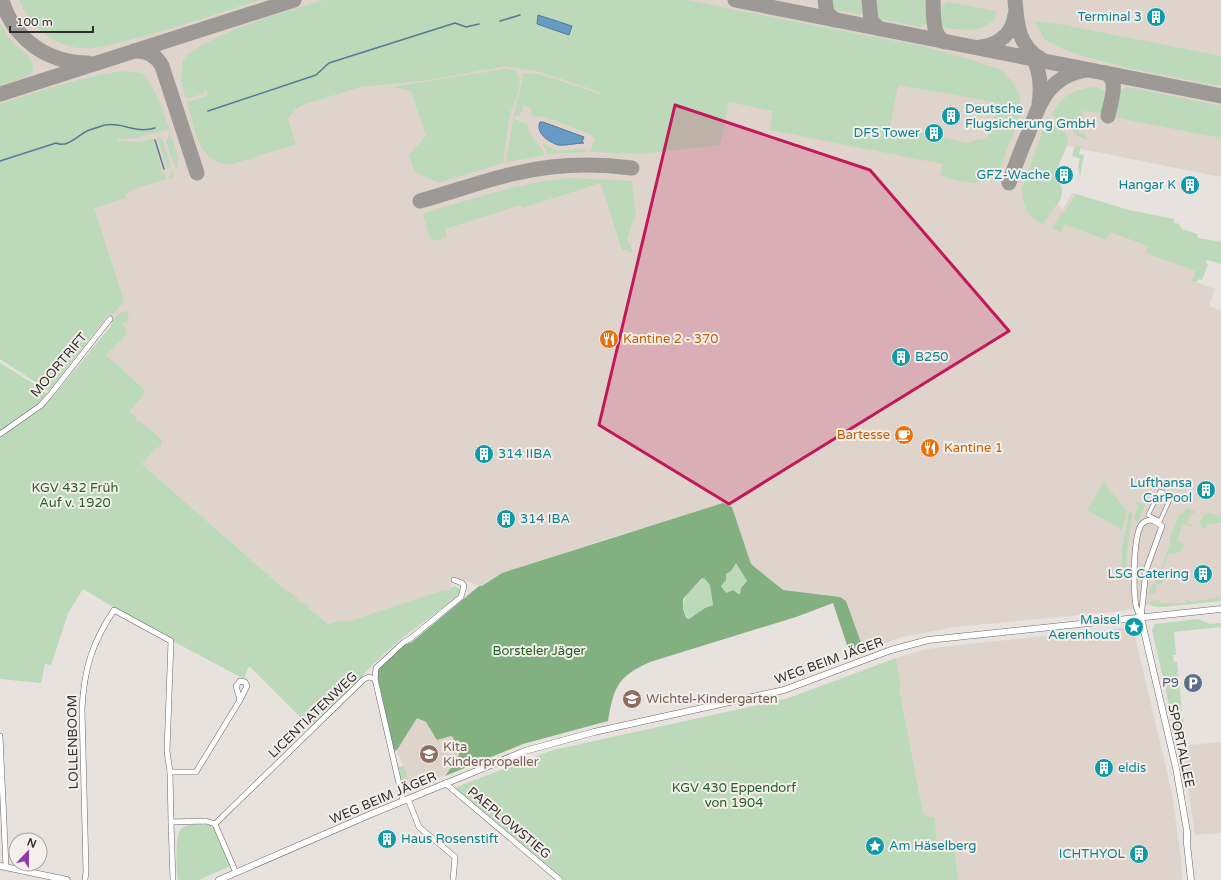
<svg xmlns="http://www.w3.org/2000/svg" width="1221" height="880" font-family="'Varela Round',sans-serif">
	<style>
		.built { fill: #dfd4cb }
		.green { fill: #bcd9ba; fill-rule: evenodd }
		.forest { fill: #83b081; fill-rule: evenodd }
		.water { fill: #679ac4; stroke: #567a96 }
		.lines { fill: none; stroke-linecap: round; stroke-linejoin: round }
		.stream { stroke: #567a96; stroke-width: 1.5 }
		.taxiway { stroke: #9d9996; stroke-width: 15 }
		.pedestrian-casing { stroke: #6b6663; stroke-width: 4.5 }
		.minor-casing { stroke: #6b6663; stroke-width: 6 }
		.tertiary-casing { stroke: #6b6663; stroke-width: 7 }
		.pedestrian { stroke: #fff; stroke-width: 3.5 }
		.minor { stroke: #fff; stroke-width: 5 }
		.tertiary { stroke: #fff; stroke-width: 6 }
		.marked { fill: #c2185b; fill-opacity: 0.2; stroke: #c2185b; stroke-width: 3; stroke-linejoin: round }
		.labels { text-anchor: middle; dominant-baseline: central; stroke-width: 4; stroke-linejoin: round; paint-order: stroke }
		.culture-label { font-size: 13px; fill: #0d838f; stroke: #f4efeb; text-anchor: end }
		.food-label { font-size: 13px; fill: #c56008; stroke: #f4efeb; text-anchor: start }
		.street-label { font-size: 13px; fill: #302e2c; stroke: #f4efeb }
		.park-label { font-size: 13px; fill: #246225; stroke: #f4efeb }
		.service-label { font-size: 13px; fill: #4e5e75; stroke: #f4efeb; text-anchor: end }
		.education-label { font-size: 13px; fill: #785e54; stroke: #f4efeb; text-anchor: start }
	</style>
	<rect width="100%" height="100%" fill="#e7e2de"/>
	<g class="built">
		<polygon points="0,0 1221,0 1221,177 1067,146 1059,165 1059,170 1055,171 1062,189 1061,198 1058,205 1063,209 1072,193 1172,229 1206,257 1196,282 1215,289 1209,306 1221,310 1221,601 1162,607 1150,605 1122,611 955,627 902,637 864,651 846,601 840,597 783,590 751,564 732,507 625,533 502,573 482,587 456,577 452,583 450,591 347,622 341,620 328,624 283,588 142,464 156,447 135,419 136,418 129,412 145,394 144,389 106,355 111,326 110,313 0,166"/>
		<polygon points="1130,627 1134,632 1172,793 1181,858 1182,880 958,880 954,843 937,843 935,818 925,816 923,813 899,686 900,686 896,658 927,649 950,646"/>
		<polygon points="417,718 453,737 456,749 460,750 458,758 445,775 405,788 403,779 408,777 397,750"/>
		<polygon points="1221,742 1221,833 1195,835 1187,781 1179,746"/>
	</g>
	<g class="green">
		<path d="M19 0H260C217 14 173 29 129 40 113 44 95 50 78 48 50 44 30 24 19 0Z"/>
		<path d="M324 0H686L926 47 969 59 1001 70 1010 79 1017 90 1020 100V116L998 173C982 190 961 181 940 176L943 164 770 130 773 111 729 102 720 145 640 154 590 152 595 139 590 134 542 116 537 117 530 114 532 109 524 105 520 115 515 116 514 119 527 124C528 136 541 143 544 155L506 162 513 119 524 73 539 74 600 94V92L541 72 505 66 429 80 361 87 302 105 295 110 288 119 296 144 233 164C198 167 195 128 187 102L207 96 208 93 206 89 204 90 205 93 186 99 181 81 183 60C207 33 288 11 324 0ZM898 85 1000 103 997 105 992 133 981 140 977 139 969 143 890 127Z"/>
		<polygon points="831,0 864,0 865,11 860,15 837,10 832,7"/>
		<polygon points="874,0 925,0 928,21 925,25 920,27 880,19 876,16"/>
		<path d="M948 2 996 11 997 15C986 35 962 29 944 28 938 22 938 6 948 2Z"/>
		<polygon points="1035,21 1059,24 1221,56 1221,85 1213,85 1123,67 1073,53 1045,40"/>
		<path d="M0 24C4 31 8 37 13 42 20 50 45 65 27 76 19 80 9 82 0 85Z"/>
		<path d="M505 69 515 70C528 83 511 105 509 118 507 133 505 148 503 163L438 183 414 171 409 155 426 136 411 91 392 87Z"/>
		<path d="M124 71 142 73C157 89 162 108 169 129L142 136 140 138 118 139V141L140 142 153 138 162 171 166 179 131 190 126 194V198L94 208 124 301 110 317 109 314 49 391 0 359V104C41 91 81 76 124 71Z"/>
		<path d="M1096 87 1104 90C1107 96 1105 108 1101 113L1083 111 1079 133 1085 134 1087 140 1076 135 1067 124 1051 115C1063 95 1073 89 1096 87Z"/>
		<path d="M1128 87 1221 106V138L1118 118C1113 109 1116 88 1128 87Z"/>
		<path d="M1052 124C1084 141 1057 150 1059 170L1055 171 1062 189 1061 198 1043 224C1028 220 1022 202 1022 188L1044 127Z"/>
		<polygon points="170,132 178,157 177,171 166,142"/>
		<polygon points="157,137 162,138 174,176 172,179 170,179 169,176 172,170 171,167 167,168"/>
		<polygon points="542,143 557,151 587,149 586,152 548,154"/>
		<polygon points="1077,146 1081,146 1079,154 1084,155 1080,177 1078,166 1080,159 1072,156 1074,148"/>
		<path d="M571 178 632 181 636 216 634 217 627 240 633 251 628 253 627 250 622 251 601 183 522 208 521 205 445 229 447 237 435 241 430 239 423 214C472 199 520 182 571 178Z"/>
		<polygon points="1076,194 1129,210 1174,219 1173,221 1176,224 1178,223 1182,229 1197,234 1198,238 1221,242 1221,264 1207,260 1206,263 1208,264 1202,280 1199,279 1196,282 1192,281 1195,271 1146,253 1148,246 1110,232 1106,240 1064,224 1061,232 1053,229 1053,226 1061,214 1065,212"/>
		<polygon points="127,311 129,317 127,321 123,323 127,334 106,355 144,389 145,394 129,412 137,417 135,419 137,421 140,421 161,439 162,444 159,447 156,448 142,464 283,588 297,598 299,601 307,605 309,609 328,624 341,620 347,622 444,590 450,591 450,588 455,586 461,590 461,594 402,638 371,666 356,684 310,727 249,666 244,679 154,631 83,589 68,613 51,665 45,664 41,683 0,679 0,363 36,385 52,398 111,326 111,322 121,312"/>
		<polygon points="1104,481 1107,487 1127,511 1122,530 1087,510"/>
		<polygon points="1135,502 1145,505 1138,523 1134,518 1138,505"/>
		<path d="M1186 508 1195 511 1194 514 1191 513 1187 523 1192 525 1191 527 1183 524 1177 541 1185 544C1182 553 1177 553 1168 554L1163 568 1164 583 1156 584V594H1149L1148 590 1158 579 1170 543V538L1179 515 1184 513Z"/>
		<polygon points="1129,512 1133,513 1127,549 1126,575 1122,575 1122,548"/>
		<polygon points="1210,513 1221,516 1221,523 1207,524 1207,529 1201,527 1200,522 1205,514"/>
		<polygon points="736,563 747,581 740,594 726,593 721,586 726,580 726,574"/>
		<path d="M704 578 710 585 713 605 705 608 689 619 686 618C681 603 683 597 695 587 698 583 700 580 704 578Z"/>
		<polygon points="1221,597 1221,601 1162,607 1152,606 1148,602 1159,600 1160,603 1186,603 1186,599 1191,602"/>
		<polygon points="1198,619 1210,624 1221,623 1221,627 1174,632 1176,655 1173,655 1174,662 1177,662 1182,711 1179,711 1179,718 1183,718 1185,739 1177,740 1152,630 1155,624"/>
		<polygon points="896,658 901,686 899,687 923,813 925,816 935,818 937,843 954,843 958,880 564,880 454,788 553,750 786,699"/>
		<polygon points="404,766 408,778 404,779 405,788 436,778 436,780 406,792 403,789 398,767"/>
		<path d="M195 824 210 825 216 830 230 866 199 880H178C177 870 174 837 181 829 184 825 190 825 195 824Z"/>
	</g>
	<path class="forest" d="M723 503 732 507 751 564 783 590 840 597 846 601 864 651 851 657 833 603 796 617 650 662C617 677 614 687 608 721L523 744 445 776 458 758 460 750 456 749 453 737 451 736 437 740 426 722 417 718 397 750 394 751 376 670 402 646 412 642 479 586H482L502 573ZM736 563 747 581 741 588 740 594H738L733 590 726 593 721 586 726 580V574L731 571ZM704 578 710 585 713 605 705 608 689 619 686 618 683 609V599L701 579Z"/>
	<g class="water">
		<polygon points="538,15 572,26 569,35 537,24"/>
		<path d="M540 122H543L584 137 582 142 584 143C576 143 566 146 558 145 549 142 535 133 540 122Z"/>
	</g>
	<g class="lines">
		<g class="stream">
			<polyline points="500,21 520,15"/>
			<polyline points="208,111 316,75 329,63 455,23 466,27 479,24"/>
			<polyline points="155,140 164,169"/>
			<path d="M0 161 56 143C68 148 77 136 87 131 92 129 99 127 105 125 122 122 136 134 155 128"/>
		</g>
		<g class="taxiway">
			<path d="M2 0C13 39 48 63 88 63"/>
			<polyline points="735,0 1221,96"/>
			<polyline points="825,0 827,13 835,20"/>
			<polyline points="869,0 871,21 880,29"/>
			<path d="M933 0C934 14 931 35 945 42"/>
			<path d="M1015 0C1017 24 1018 46 1041 59"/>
			<path d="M980 47C999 45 1013 33 1015 15"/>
			<path d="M134 51C147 50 156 55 162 66L197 173"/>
			<path d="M1030 52C1040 68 1042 85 1039 104"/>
			<path d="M1106 73C1120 81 1110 103 1108 116"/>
			<polyline points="0,94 294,0"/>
			<path d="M1009 183C1015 166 1021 150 1028 134 1040 102 1049 76 1086 70"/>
			<path d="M420 201C453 192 484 180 517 173 555 164 593 163 632 168"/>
		</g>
		<g class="pedestrian-casing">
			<polygon id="pedestrian" points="1160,491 1171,497 1160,521 1148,515"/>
		</g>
		<g class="minor-casing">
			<g id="minor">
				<polyline points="0,434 40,406 50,395 110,319"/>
				<path d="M1152 520 1162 526 1146 570 1141 618C1139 614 1137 610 1136 606 1133 589 1133 540 1141 525 1144 521 1148 520 1152 520Z"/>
				<polygon points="240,681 245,682 247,686 240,700 236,686"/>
				<polyline points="0,736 6,867"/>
				<polyline points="170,772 196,772 240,700"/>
				<polyline points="445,783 560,880"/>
				<polyline points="408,799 419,827 455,857 453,880"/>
				<polyline points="403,801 375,679 376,668 404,642 411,638 461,597 464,586 462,583 454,580"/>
				<polyline points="215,824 364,679 369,677 375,679"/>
				<path d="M85 880 86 871 82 709C84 669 92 643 114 610L171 641 167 751 170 772 171 822"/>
				<polyline points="173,880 171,822 206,821 215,824 236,873"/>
			</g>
		</g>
		<g class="tertiary-casing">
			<g id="tertiary">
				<polyline points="1141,618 1176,768 1187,831 1187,844 1191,880"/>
				<polyline points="0,866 67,880"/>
				<polyline points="219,880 369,815 525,751 594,732 784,690 891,650 928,640 1221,609"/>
			</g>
		</g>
		<use href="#pedestrian" class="pedestrian"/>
		<use href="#minor" class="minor"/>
		<use href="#tertiary" class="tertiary"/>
	</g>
	<path class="marked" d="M675 105 870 170 1009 331 729 504 599 425Z"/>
	<defs>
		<g id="building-disc" transform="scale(1)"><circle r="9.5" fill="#0f9aa8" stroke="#f4efeb"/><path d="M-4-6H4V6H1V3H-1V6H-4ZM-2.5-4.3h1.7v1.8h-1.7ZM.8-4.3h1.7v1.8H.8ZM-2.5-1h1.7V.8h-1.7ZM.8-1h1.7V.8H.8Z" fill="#fff"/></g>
		<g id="restaurant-disc" transform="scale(1)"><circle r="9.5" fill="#e8710a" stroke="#f4efeb"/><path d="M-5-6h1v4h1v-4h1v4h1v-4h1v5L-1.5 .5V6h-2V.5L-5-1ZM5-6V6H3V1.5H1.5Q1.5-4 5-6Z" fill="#fff"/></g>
		<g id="cafe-disc" transform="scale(1)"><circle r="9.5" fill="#e8710a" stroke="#f4efeb"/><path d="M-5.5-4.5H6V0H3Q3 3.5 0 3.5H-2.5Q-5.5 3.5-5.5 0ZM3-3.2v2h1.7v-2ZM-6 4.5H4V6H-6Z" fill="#fff"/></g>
		<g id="sight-disc" transform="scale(1)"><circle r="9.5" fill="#0f9aa8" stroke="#f4efeb"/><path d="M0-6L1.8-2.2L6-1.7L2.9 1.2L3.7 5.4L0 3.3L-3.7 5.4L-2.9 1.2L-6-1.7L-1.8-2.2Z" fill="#fff"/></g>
		<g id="parking-disc" transform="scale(1)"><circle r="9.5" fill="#5c6f8a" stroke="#f4efeb"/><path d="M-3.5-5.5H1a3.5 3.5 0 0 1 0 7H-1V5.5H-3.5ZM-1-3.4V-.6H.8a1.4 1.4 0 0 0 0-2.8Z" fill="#fff"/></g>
		<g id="school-disc" transform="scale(1)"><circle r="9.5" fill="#8d6e63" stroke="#f4efeb"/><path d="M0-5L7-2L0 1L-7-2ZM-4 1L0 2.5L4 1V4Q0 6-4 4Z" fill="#fff"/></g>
	</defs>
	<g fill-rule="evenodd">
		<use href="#building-disc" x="1156" y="17"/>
		<use href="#building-disc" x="951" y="116"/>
		<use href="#building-disc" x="934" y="133"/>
		<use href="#building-disc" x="1064" y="175"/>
		<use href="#building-disc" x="1190" y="185"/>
		<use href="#restaurant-disc" x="609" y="339"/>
		<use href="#building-disc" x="901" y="357"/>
		<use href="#cafe-disc" x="904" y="435"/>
		<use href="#restaurant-disc" x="930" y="448"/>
		<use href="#building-disc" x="484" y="454"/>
		<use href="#building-disc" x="1206" y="490"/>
		<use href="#building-disc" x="506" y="519"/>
		<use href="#building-disc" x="1203" y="574"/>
		<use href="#sight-disc" x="1134" y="627"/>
		<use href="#parking-disc" x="1193" y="683"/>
		<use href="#school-disc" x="632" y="699"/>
		<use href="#school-disc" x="429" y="754"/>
		<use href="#building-disc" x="1104" y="768"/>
		<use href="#building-disc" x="387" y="839"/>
		<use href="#sight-disc" x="875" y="846"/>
		<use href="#building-disc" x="1139" y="854"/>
	</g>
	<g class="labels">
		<g class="culture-label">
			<text x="1142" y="17">Terminal 3</text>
			<text x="965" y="109" text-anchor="start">Deutsche<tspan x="965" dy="15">Flugsicherung GmbH</tspan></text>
			<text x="920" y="133">DFS Tower</text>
			<text x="1050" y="175">GFZ-Wache</text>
			<text x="1176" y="185">Hangar K</text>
			<text x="915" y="357" text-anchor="start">B250</text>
			<text x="498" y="454" text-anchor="start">314 IIBA</text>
			<text x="1192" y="483">Lufthansa<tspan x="1192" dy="15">CarPool</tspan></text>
			<text x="520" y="519" text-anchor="start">314 IBA</text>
			<text x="1189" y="574">LSG Catering</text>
			<text x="1120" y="620">Maisel<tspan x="1120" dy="15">Aerenhouts</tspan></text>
			<text x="1118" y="768" text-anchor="start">eldis</text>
			<text x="401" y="839" text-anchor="start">Haus Rosenstift</text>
			<text x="889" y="846" text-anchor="start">Am Häselberg</text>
			<text x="1125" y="854">ICHTHYOL</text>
		</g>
		<g class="food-label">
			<text x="623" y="339">Kantine 2 - 370</text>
			<text x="890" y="435" text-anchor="end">Bartesse</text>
			<text x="944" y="448">Kantine 1</text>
		</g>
		<g class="street-label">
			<text transform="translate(59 365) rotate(-50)">MOORTRIFT</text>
			<text transform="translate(829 661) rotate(-20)">WEG BEIM JÄGER</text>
			<text transform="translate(313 715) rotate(-44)">LICENTIATENWEG</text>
			<text transform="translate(73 742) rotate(-91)">LOLLENBOOM</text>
			<text transform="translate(1181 746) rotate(78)">SPORTALLEE</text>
			<text transform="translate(383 798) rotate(-23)">WEG BEIM JÄGER</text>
			<text transform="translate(509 823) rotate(40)">PAEPLOWSTIEG</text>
		</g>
		<g class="park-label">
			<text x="75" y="488">KGV 432 Früh<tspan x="75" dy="15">Auf v. 1920</tspan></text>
			<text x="539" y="651">Borsteler Jäger</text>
			<text x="734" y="788">KGV 430 Eppendorf<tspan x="734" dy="15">von 1904</tspan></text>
		</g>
		<g class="service-label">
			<text x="1179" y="683">P9</text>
		</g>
		<g class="education-label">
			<text x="646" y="699">Wichtel-Kindergarten</text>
			<text x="443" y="747">Kita<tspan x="443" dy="15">Kinderpropeller</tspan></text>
		</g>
	</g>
	<g transform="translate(28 852) rotate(22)"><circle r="19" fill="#f4efeb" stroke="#a6a29f"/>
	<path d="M0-3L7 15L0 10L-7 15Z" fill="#913aa7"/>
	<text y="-6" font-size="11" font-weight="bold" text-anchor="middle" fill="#302e2c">N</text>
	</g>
	<path d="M10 26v6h83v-6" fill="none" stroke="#302e2c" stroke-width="2"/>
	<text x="16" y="26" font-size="12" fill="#302e2c" stroke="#f4efeb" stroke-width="3" paint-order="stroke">100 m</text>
</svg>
